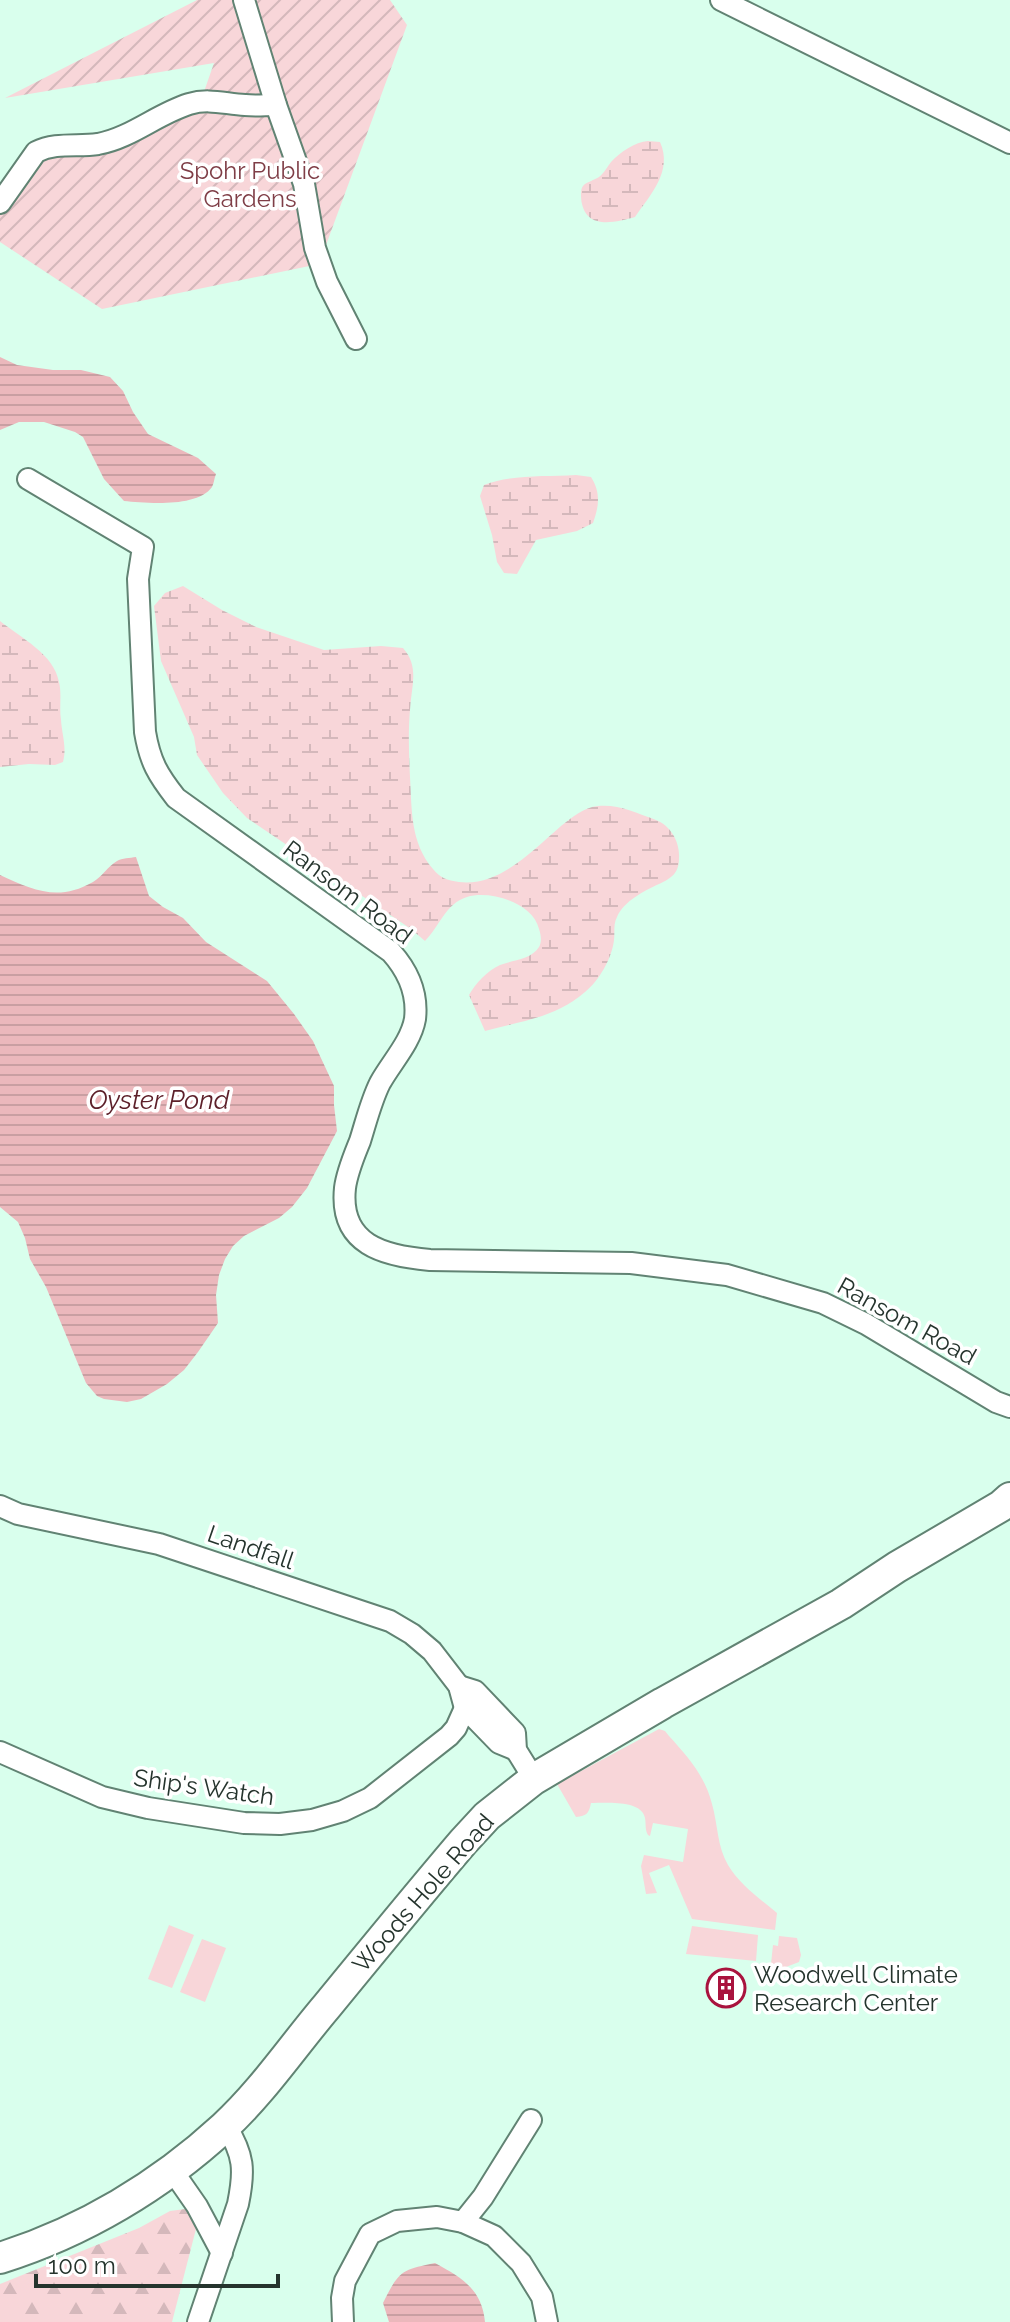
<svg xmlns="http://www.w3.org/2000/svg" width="1010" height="2322" font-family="Raleway,sans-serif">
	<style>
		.grass { fill: #f8d6d9 }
		.forest { fill: url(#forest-firs) }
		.wetland { fill: url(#wetland-marsh) }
		.garden { fill: url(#garden-furrows) }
		.water { fill: url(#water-rules) }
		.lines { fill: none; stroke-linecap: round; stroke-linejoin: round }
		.minor-casing { stroke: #618373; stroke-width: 24 }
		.highway-casing { stroke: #618373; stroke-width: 34 }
		.minor { stroke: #fff; stroke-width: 20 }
		.highway { stroke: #fff; stroke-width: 30 }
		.labels { text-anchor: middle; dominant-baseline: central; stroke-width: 7; stroke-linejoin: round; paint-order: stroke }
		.park-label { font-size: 24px; fill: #7f3e47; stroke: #fff }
		.street-label { font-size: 24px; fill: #25342d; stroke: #fff }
		.poi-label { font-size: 24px; fill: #25342d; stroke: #fff; text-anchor: start }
		.water-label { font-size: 26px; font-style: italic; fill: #5d202a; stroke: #fff }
	</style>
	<defs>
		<pattern id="forest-firs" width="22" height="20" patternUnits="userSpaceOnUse" patternTransform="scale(2)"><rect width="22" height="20" fill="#f8d6d9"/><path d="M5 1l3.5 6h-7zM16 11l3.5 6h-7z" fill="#d4b8bb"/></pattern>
		<pattern id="wetland-marsh" width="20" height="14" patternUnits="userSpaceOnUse" patternTransform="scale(2)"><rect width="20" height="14" fill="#f8d6d9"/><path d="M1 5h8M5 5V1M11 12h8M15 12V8" fill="none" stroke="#d4b8bb"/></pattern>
		<pattern id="garden-furrows" width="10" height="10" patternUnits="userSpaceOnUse" patternTransform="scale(2)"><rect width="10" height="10" fill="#f8d6d9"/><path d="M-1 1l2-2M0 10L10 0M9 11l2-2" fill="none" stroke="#d4b8bb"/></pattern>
		<pattern id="water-rules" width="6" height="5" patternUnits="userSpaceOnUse" patternTransform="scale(2)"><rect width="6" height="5" fill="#ebb8bc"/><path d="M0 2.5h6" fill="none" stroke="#c99fa2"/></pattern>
	</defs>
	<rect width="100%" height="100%" fill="#d9ffed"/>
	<g class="grass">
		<path d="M659 1729 665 1731 669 1736C688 1757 705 1776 712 1804 718 1825 717 1846 728 1865 740 1885 759 1898 777 1913L775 1930 692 1919 669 1865 649 1873 657 1893 646 1894 641 1866 644 1855 683 1862 688 1829 653 1823 650 1836 648 1835C644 1828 647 1822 644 1815 638 1800 604 1803 591 1803 589 1813 587 1816 576 1817L557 1784Z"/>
		<polygon points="169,1925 194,1935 172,1988 148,1979"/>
		<polygon points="692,1926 758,1935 756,1961 686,1954"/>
		<polygon points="779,1936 797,1938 801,1955 799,1962 786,1967 785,1975 777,1975 776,1964 771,1964 773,1945 778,1946"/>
		<polygon points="202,1939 226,1948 205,2002 180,1992"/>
	</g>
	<polygon class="forest" points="185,2209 191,2216 196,2229 172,2322 0,2322 0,2284 139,2228 170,2211"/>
	<g class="wetland">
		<path d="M648 141 660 142C673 171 651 194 635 217 616 222 588 230 582 204 581 200 580 189 583 186 586 182 595 180 599 177 605 172 607 167 611 162 620 152 635 142 648 141Z"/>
		<path d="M576 475 591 477C601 493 599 506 593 523L577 531 536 540 517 574 504 573 497 562 492 535 480 496 484 485C514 474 545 477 576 475Z"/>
		<path d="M183 586 222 610 256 627 324 650 381 646 403 648C420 667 411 687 410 710 408 733 409 755 410 777 412 810 410 842 433 869 440 878 447 880 459 882 499 887 532 851 561 826 571 818 584 807 598 806 618 804 637 813 656 820 671 826 680 842 679 858 679 873 672 878 659 884 644 891 624 901 617 917 613 924 615 933 614 940 612 958 599 981 585 992 555 1018 521 1021 485 1031L469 995C476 983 487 971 500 965 512 960 531 960 539 947 542 942 541 935 539 929 533 903 491 890 467 897 445 904 440 926 425 941L411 929 247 818 223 793 197 755 194 737 161 661 154 606 165 593Z"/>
		<path d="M0 621C21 638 54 654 59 682 62 694 59 707 61 720 62 735 67 747 63 762L55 765 29 764 0 767Z"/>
	</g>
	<polygon class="garden" points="197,0 390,0 407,25 319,264 102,309 0,242 0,215 22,172 67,143 198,109 214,63 5,98"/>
	<g class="water">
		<path d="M0 357 17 365 53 370H81L110 377 123 391 133 412 148 434 198 458 216 474C214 479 214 483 212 487 197 508 146 503 124 501L104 479 83 437 75 432 44 422H19L0 430Z"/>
		<path d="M136 857 149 896 163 907 183 918 206 942 267 981 294 1014 313 1041 334 1086V1105L337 1131 307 1188 292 1207 279 1218 244 1236 233 1246 225 1259 219 1275 216 1295 218 1323 198 1352 184 1370 167 1384 141 1399 127 1402 104 1399 97 1396 86 1383 46 1287 30 1259 25 1238 18 1222 0 1207V875C33 890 58 902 93 882 102 877 108 866 117 861 122 858 130 858 136 857Z"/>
		<path d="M435 2263C462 2278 482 2289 485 2322H389L383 2303C399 2271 401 2270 435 2263Z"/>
	</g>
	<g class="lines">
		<g class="minor-casing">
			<g id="minor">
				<polyline points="244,0 276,105 304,184 315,248 327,282 356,339"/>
				<polyline points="721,0 1010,143"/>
				<path d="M0 203 36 152C56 142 77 147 98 144 131 138 157 114 189 104 209 98 225 104 245 105 255 106 265 105 276 105"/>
				<path d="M28 479 143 547 138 579 145 732C150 762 158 775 176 798L391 952C408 971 418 993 415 1019 411 1042 391 1063 380 1083 371 1101 366 1122 360 1141 354 1156 347 1172 345 1188 339 1245 384 1256 430 1260L631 1263 727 1275 823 1303 866 1324 996 1402 1010 1407"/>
				<polyline points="0,1506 18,1514 159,1544 390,1621 412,1634 432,1651 459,1686 465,1708 499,1743 516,1750"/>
				<polyline points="459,1686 475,1691 515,1733 516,1750 534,1779"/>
				<polyline points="0,1752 102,1797 148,1808 244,1823 280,1824 312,1820 343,1811 370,1798 449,1736 456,1728 465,1708"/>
				<polyline points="172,2170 197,2206 222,2253"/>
				<polyline points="463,2222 483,2197 531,2120"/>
				<path d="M198 2322 238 2204C245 2170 244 2155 226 2126"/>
				<polyline points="343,2322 342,2298 345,2281 370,2234 397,2221 437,2217 463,2222 494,2236 521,2263 542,2297 547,2322"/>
			</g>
		</g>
		<g class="highway-casing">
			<path id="highway" d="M0 2258C83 2232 160 2186 224 2127 263 2091 293 2046 327 2006 372 1951 417 1896 463 1842L487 1816 534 1779 663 1703 841 1604 897 1567 1001 1506 1010 1498"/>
		</g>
		<use href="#minor" class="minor"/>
		<use href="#highway" class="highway"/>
	</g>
	<defs>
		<g id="building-ring" transform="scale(2)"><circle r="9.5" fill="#fff" stroke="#a9133e" stroke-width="1.5"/><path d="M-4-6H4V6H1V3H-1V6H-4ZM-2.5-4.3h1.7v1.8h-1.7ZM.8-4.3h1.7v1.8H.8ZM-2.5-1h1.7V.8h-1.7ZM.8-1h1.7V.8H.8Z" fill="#a9133e"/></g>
	</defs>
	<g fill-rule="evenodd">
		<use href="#building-ring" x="726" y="1988"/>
	</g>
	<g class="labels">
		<g class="park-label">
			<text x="250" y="170">Spohr Public<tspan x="250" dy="28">Gardens</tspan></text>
		</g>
		<g class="street-label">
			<text transform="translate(348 892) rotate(37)">Ransom Road</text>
			<text transform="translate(907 1321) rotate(29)">Ransom Road</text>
			<text transform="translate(251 1547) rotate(19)">Landfall</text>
			<text transform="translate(204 1787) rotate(8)">Ship's Watch</text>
			<text transform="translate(423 1893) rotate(-49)">Woods Hole Road</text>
		</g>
		<g class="poi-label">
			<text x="754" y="1974">Woodwell Climate<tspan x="754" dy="28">Research Center</tspan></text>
		</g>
		<g class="water-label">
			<text x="159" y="1100">Oyster Pond</text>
		</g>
	</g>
	<path d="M36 2274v12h242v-12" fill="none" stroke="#25342d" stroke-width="4"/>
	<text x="48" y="2274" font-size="24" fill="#25342d" stroke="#ffffff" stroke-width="6" paint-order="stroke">100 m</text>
</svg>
